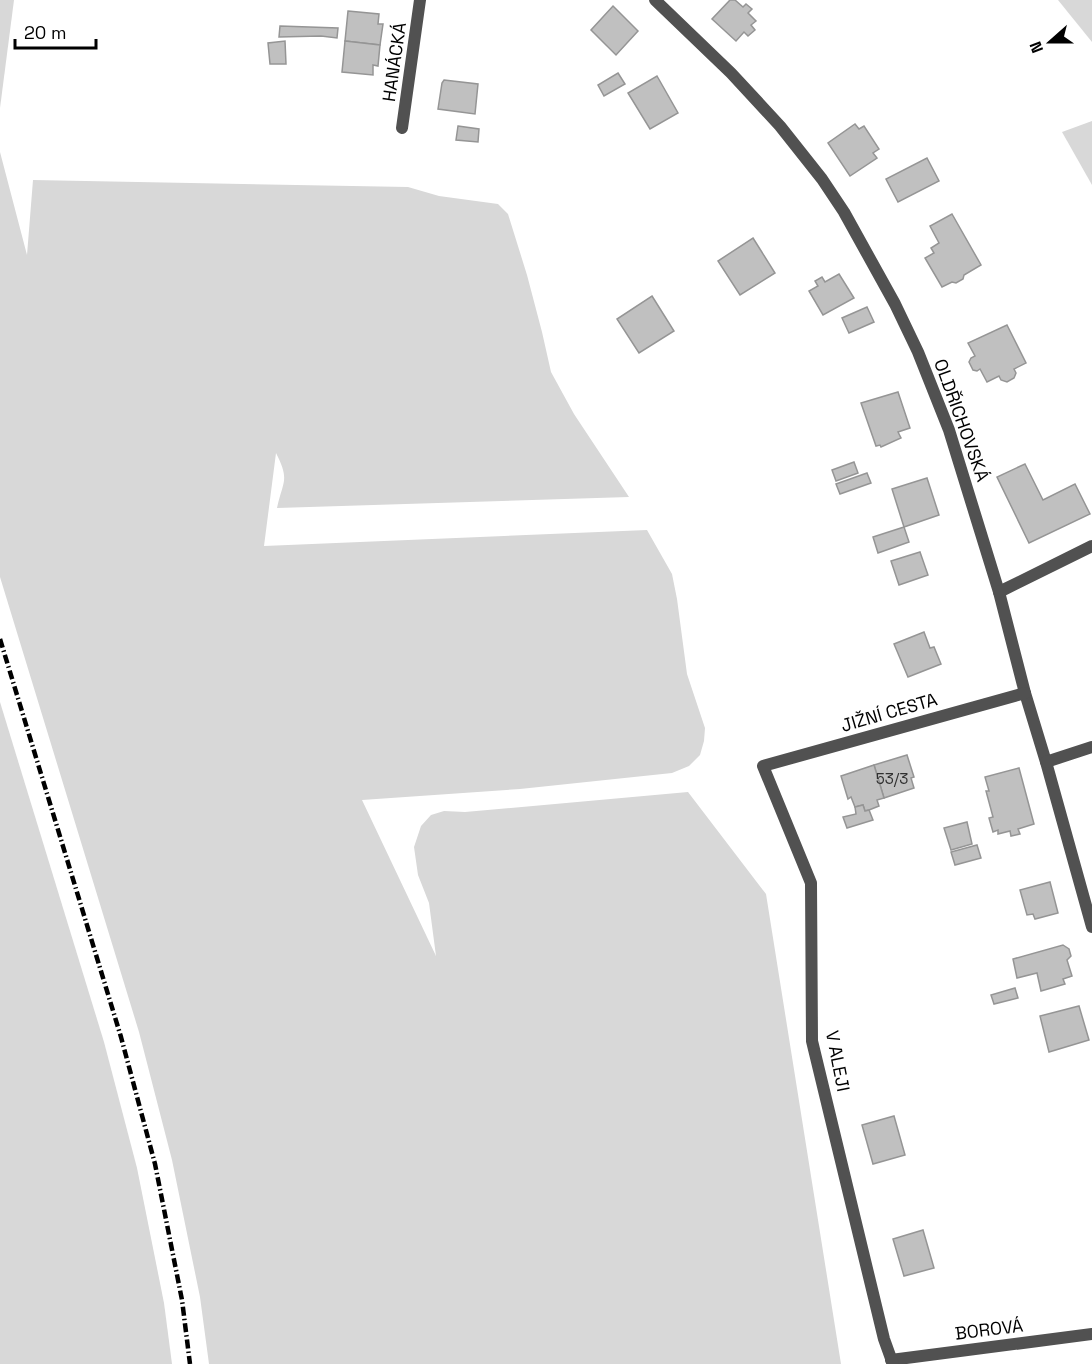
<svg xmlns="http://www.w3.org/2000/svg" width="1092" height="1364" font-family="'Space Grotesk',sans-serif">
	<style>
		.green { fill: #d8d8d8 }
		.building { fill: #c0c0c0; stroke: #959595; stroke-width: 1.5 }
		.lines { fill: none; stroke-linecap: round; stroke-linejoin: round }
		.minor { stroke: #515151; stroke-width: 12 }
		.rail { stroke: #000; stroke-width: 4.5; stroke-dasharray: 9 3 1.5 3; stroke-linecap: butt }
		.labels { text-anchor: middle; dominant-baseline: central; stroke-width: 4.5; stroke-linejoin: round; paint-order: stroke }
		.number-label { font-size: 15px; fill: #303030 }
		.street-label { font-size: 18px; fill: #000; stroke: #fff }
	</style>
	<rect width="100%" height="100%" fill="#fff"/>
	<g class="green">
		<polygon points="0,0 14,0 0,108"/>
		<polygon points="1058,0 1092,0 1092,42"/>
		<polygon points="1092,121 1092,185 1062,132"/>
		<path d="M0 152 27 255 33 180 408 187 439 196 498 204 508 214 527 275 542 332 551 372 574 414 629 497 277 508C283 480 290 481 276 453L264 546 647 530 672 574 677 599 687 674 705 728 704 741 700 755 689 766 672 773 520 789 362 800 436 956 429 903 418 875 414 847 421 826 431 815 444 811 465 812 688 792 766 894 841 1364H209L200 1297 172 1160 139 1032 0 577Z"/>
		<polygon points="0,702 104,1042 137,1168 164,1303 172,1364 0,1364"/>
	</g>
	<g class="building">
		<polygon points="730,0 735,0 743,7 746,4 752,9 748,13 756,21 751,25 755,30 748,36 744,32 736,41 712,19"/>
		<polygon points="613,6 638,31 616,55 591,30"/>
		<polygon points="348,11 379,14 378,24 383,24 380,45 345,41"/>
		<polygon points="280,26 338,28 337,38 321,36 279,37"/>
		<polygon points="285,41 286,64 270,64 268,43"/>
		<polygon points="345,41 380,45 378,66 373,65 373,75 342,72"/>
		<polygon points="618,73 625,84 604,96 598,85"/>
		<polygon points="657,76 678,113 650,129 628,93"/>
		<polygon points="444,80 478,84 475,114 438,109 442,83"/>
		<polygon points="855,124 859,129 864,126 879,149 873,153 877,158 850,176 828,143"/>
		<polygon points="458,126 479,129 478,142 456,140"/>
		<polygon points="927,158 939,181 898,202 886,179"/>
		<polygon points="952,214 981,265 964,275 963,279 956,283 952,282 942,287 925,258 934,253 931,248 939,243 930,226"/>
		<polygon points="753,238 775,273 740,295 718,261"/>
		<polygon points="839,274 854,298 823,315 809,291 818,286 815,281 822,277 825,282"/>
		<polygon points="652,296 674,331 639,353 617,319"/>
		<polygon points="867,307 874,322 849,333 842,318"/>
		<polygon points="1007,325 1026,363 1014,369 1016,373 1014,378 1007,382 1001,380 999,376 987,382 980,369 977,371 973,370 969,362 971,358 975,356 968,343"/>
		<polygon points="898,392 910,428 898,432 901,438 881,447 880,445 876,446 861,403"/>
		<polygon points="854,462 858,473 836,481 832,470"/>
		<polygon points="1025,464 1043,500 1075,484 1090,514 1029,543 997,477"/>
		<polygon points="867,473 871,483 840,494 836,484"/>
		<polygon points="927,478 939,515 904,527 892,489"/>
		<polygon points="904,527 909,542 878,553 873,537"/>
		<polygon points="920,552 928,575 899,585 891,561"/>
		<polygon points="924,632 930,648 934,647 941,664 908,677 894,644"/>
		<polygon points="907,755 914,777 911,778 914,788 884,798 874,765"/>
		<polygon points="874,765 884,798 877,800 879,806 869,810 865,811 863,805 855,807 851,797 848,799 841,776"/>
		<polygon points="1019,768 1034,824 1018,829 1020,834 1011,836 1010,831 998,834 998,830 993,832 989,818 993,817 986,791 989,791 985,777"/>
		<polygon points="863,805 865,811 869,810 873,820 847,828 843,817 856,814 855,807"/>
		<polygon points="967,822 972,844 951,850 944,828"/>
		<polygon points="977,845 981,858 955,865 951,852"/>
		<polygon points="1050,882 1058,913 1035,919 1033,914 1027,915 1020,890"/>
		<polygon points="1063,945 1069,949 1071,956 1067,960 1072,976 1063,979 1065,984 1041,991 1037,973 1017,978 1013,959"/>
		<polygon points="1015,988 1018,998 994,1004 991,995"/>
		<polygon points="1079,1006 1089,1040 1049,1052 1040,1016"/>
		<polygon points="894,1116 905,1155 873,1164 862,1125"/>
		<polygon points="923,1230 934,1268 904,1276 893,1239"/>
	</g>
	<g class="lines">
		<g class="minor">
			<polyline points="655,0 731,73 780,126 822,179 844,212 895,304 918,352 949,430 999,592 1025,693 1046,762 1092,927"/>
			<polyline points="402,128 420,0"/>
			<polyline points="999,592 1092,546"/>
			<polyline points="1046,762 1092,747"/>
			<polyline points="891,1360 1092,1334"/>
			<polyline points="893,1364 884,1339 812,1041 811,883 763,766 1025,693"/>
		</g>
		<polyline class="rail" points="0,639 121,1037 155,1164 182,1300 190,1364"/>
	</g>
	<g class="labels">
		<g class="number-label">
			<text x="892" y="778">53/3</text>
		</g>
		<g class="street-label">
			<text transform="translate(394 62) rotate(-82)">HANÁCKÁ</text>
			<text transform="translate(962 420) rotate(70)">OLDŘICHOVSKÁ</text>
			<text transform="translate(889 712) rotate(-16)">JIŽNÍ CESTA</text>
			<text transform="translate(838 1061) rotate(79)">V ALEJI</text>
			<text transform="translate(989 1329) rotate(-7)">BOROVÁ</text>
		</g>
	</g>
	<g transform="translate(1050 42) rotate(249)" stroke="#ffffff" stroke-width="4.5" paint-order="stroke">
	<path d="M0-4.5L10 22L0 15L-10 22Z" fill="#000000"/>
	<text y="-9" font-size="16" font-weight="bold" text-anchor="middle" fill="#000000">N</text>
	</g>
	<path d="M15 39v9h81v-9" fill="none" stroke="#000000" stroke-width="3"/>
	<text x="24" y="39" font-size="18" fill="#000000" stroke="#ffffff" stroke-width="4.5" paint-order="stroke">20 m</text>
</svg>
